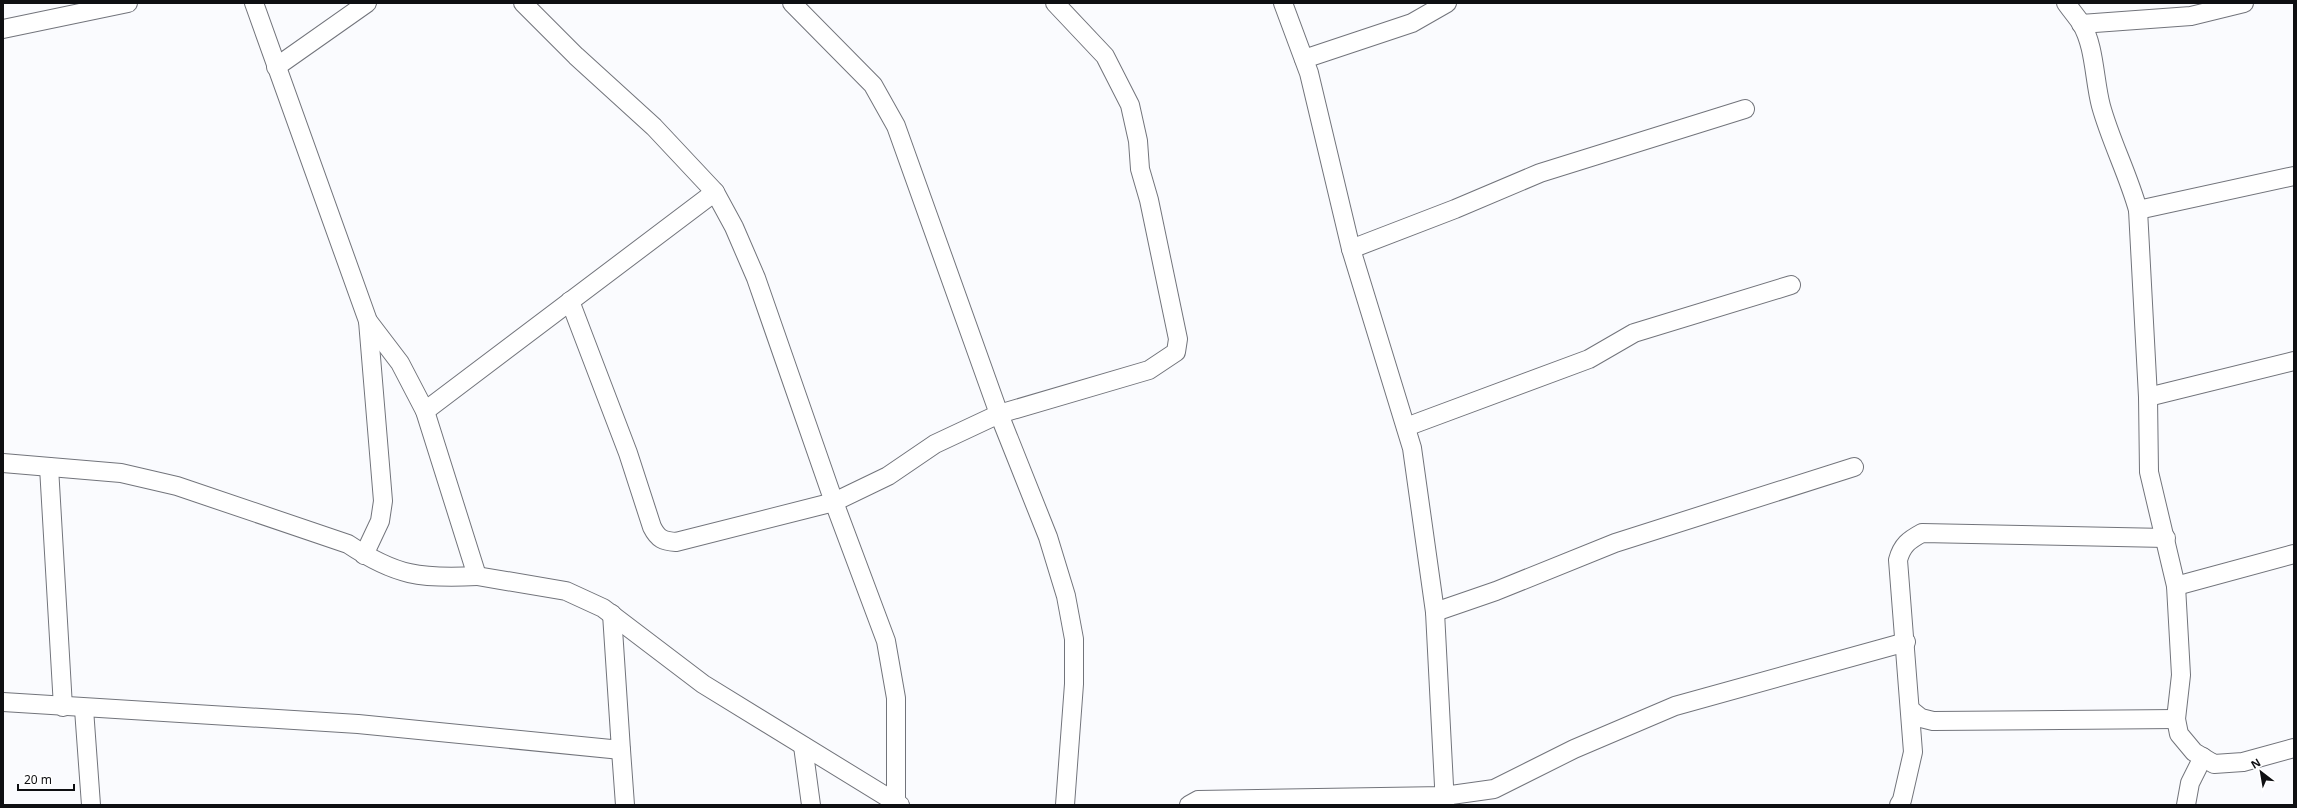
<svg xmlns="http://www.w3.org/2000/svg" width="2297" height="808" font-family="'Noto Sans',sans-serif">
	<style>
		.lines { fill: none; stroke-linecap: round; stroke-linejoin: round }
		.minor-casing { stroke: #72747b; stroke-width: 20 }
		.minor { stroke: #fff; stroke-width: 18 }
	</style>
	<rect width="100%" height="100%" fill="#fafbfe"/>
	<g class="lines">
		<g class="minor-casing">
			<g id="minor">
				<polyline points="523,3 576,56 654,127 715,192"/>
				<polyline points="792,3 873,85 896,126 999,414 1048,537 1066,596 1074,639 1074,684 1065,805"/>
				<polyline points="1283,3 1309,73 1351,249 1412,448 1435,612 1445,805"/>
				<path d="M2066 3C2071 10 2076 16 2081 23 2095 46 2094 80 2101 106 2111 142 2128 174 2138 210L2148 397 2149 472 2176 586 2181 675 2176 719 2179 734 2194 752 2214 764 2243 762 2294 748"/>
				<polyline points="2081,24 2191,16 2244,3"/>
				<polyline points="3,29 128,3"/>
				<polyline points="1304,59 1412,23 1447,3"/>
				<polyline points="276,67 367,3"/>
				<polyline points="2138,210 2294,176"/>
				<polyline points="1351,249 1455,209 1540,173 1745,109"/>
				<path d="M570 301 628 453 652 527C658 539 663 541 676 542L834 502 888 476 935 444 999 414 1149 370 1176 352 1178 339 1149 200 1140 169 1138 141 1130 105 1105 56 1055 3"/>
				<polyline points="2148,397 2294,361"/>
				<polyline points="425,411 715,192 734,227 756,278 834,502 886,641 896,698 896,803"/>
				<polyline points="1406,427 1589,359 1634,333 1791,285"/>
				<path d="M3 463 121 473 177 486 348 544C396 576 421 579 477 576L425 411 400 363 368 321 254 3"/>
				<polyline points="49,467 63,707"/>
				<polyline points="364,555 380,521 383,501 368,321"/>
				<polyline points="477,576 566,591 603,608 703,684 900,805"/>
				<polyline points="2176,586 2294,554"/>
				<polyline points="1435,612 1496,591 1615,543 1854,467"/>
				<polyline points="3,702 358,724 621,750 612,614"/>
				<polyline points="84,709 91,805"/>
				<polyline points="1911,710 1921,718 1933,721 2176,719"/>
				<polyline points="803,746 811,805"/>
				<polyline points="621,750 625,805"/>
				<polyline points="1189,805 1198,800 1444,796 1494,789 1574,749 1675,706 1906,642"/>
				<path d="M1899 805 1902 800 1913 752 1898 560C1902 545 1909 540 1922 533L2166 538"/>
				<polyline points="2186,805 2190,783 2203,757"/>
			</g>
		</g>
		<use href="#minor" class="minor"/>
	</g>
	<rect width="2297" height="808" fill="none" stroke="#0e0f12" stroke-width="8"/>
	<g transform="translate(2261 772) rotate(329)" stroke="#ffffff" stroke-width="3" paint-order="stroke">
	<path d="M0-3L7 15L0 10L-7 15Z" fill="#0e0f12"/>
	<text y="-6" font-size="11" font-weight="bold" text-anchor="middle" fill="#0e0f12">N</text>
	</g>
	<path d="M18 784v6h56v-6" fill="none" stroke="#0e0f12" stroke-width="2"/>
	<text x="24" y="784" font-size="12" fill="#0e0f12" stroke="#ffffff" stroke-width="3" paint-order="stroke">20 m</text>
</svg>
